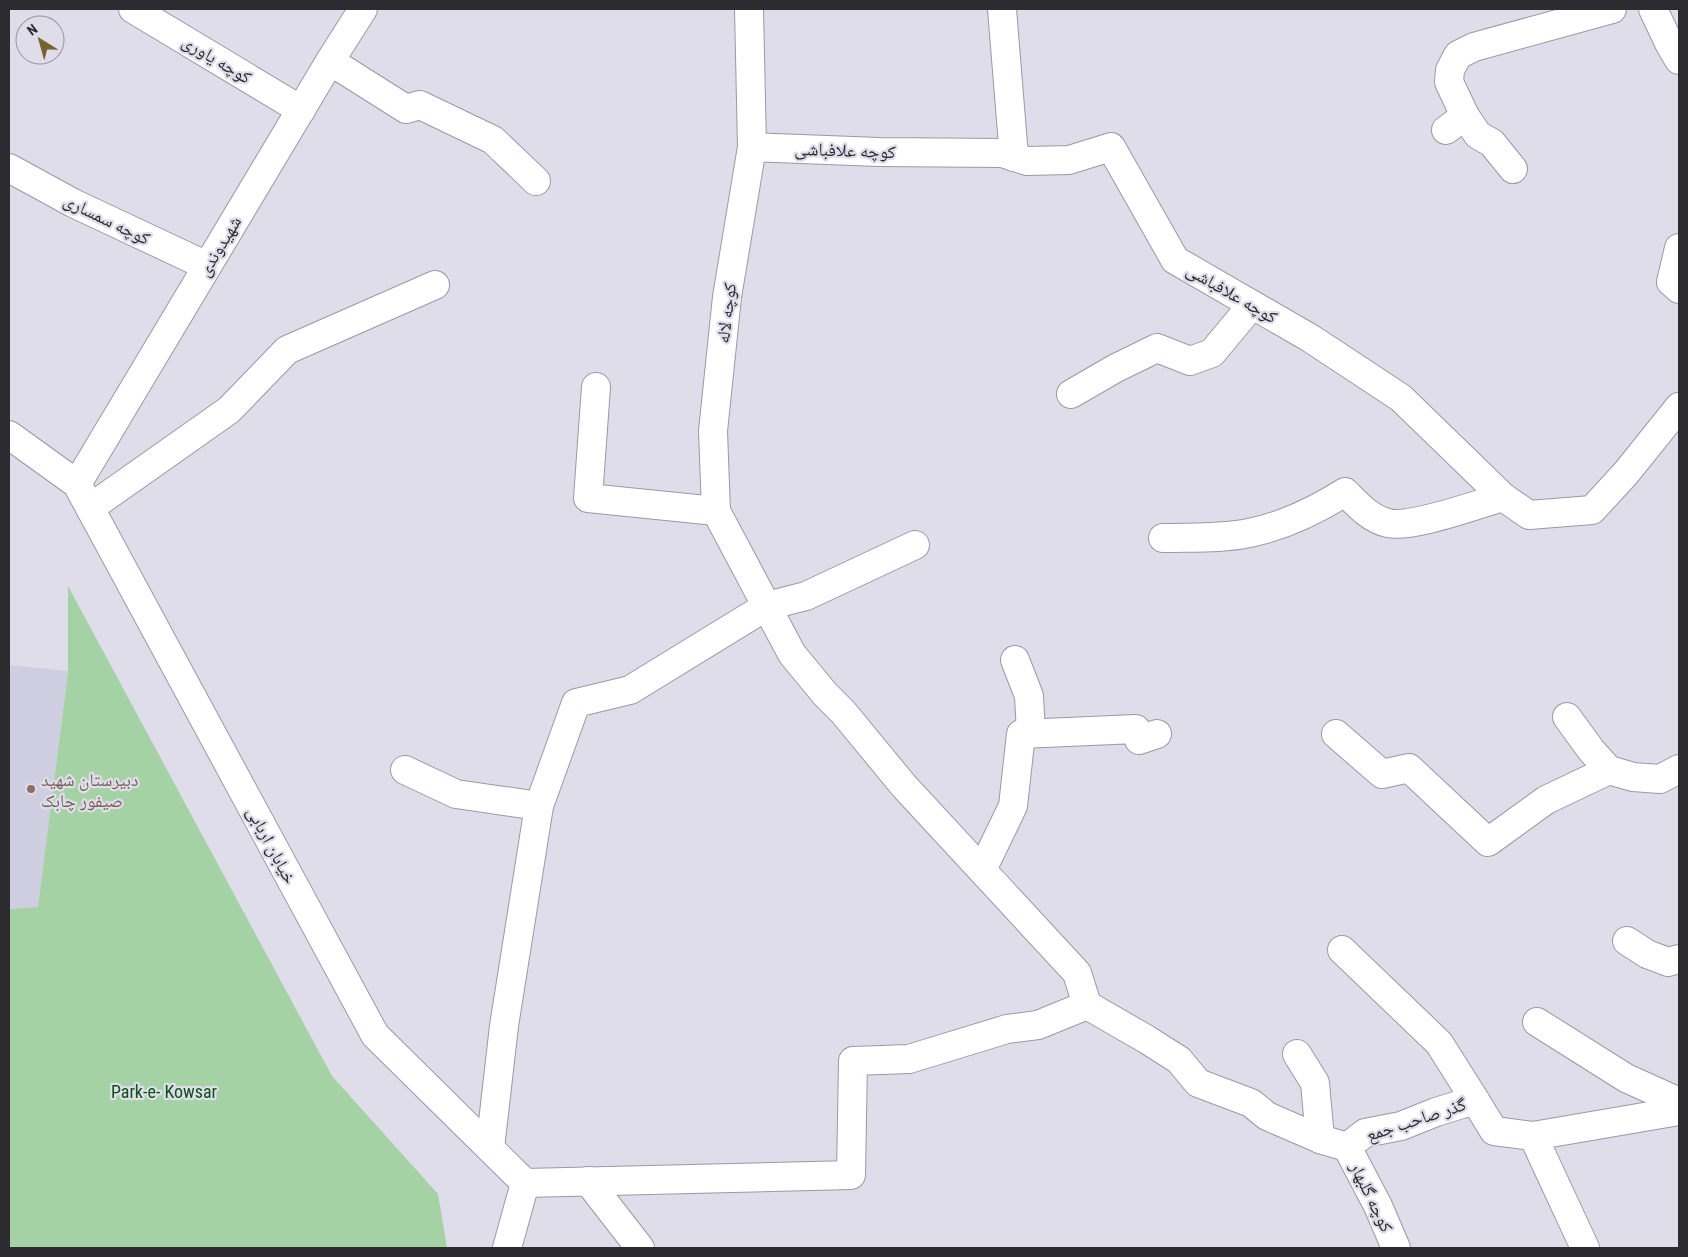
<svg xmlns="http://www.w3.org/2000/svg" width="1688" height="1257" font-family="'Roboto Condensed','Noto Naskh Arabic',sans-serif">
	<style>
		.built { fill: #cfcee1 }
		.green { fill: #a4d2a5 }
		.lines { fill: none; stroke-linecap: round; stroke-linejoin: round }
		.minor-casing { stroke: #9a99a4; stroke-width: 30 }
		.minor { stroke: #fff; stroke-width: 28 }
		.education-dot { fill: #8d6e63; stroke: #dedde9; stroke-width: 2 }
		.labels { text-anchor: middle; dominant-baseline: central; stroke-width: 4.5; stroke-linejoin: round; paint-order: stroke }
		.street-label { font-size: 18px; fill: #2c2c30; stroke: #dedde9 }
		.education-label { font-size: 18px; fill: #785e54; stroke: #dedde9; text-anchor: start }
		.park-label { font-size: 18px; fill: #0d511a; stroke: #dedde9 }
	</style>
	<rect width="100%" height="100%" fill="#dedde9"/>
	<polygon class="built" points="9,665 68,671 38,907 9,909"/>
	<polygon class="green" points="68,586 332,1076 438,1194 447,1248 9,1248 9,909 38,907 68,672"/>
	<g class="lines">
		<g class="minor-casing">
			<g id="minor">
				<polyline points="133,9 301,110"/>
				<polyline points="749,9 752,147 727,297 713,431 716,511 792,654 825,694 843,712 904,786 1077,973 1087,1005"/>
				<polyline points="1002,9 1014,157"/>
				<polyline points="1653,9 1670,45 1679,60"/>
				<polyline points="330,61 406,109 420,105 493,140 536,181"/>
				<polyline points="1446,130 1465,116"/>
				<polyline points="752,147 879,152 1002,153 1027,161 1069,160 1111,147 1175,260 1310,338 1401,398 1503,497 1529,515 1592,510 1626,473 1679,407"/>
				<polyline points="9,168 73,203 207,266"/>
				<polyline points="1513,169 1492,143 1478,135 1465,116 1449,82 1450,70 1458,55 1474,47 1612,9"/>
				<polyline points="1679,248 1671,282 1679,289"/>
				<polyline points="596,387 588,498 716,511"/>
				<polyline points="1071,394 1116,368 1157,348 1190,361 1212,353 1252,305"/>
				<polyline points="9,435 77,484 375,1035 525,1183 507,1248"/>
				<polyline points="77,484 330,61 363,9"/>
				<polyline points="90,508 229,410 287,350 435,285"/>
				<path d="M1163 538C1191 537 1221 539 1249 533 1284 526 1315 511 1345 492 1358 505 1370 519 1388 523 1411 529 1478 504 1503 497"/>
				<polyline points="1015,660 1029,696 1031,733"/>
				<polyline points="1567,717 1591,750 1609,770 1633,777 1660,779 1679,769"/>
				<polyline points="1336,734 1382,774 1409,768 1488,842 1546,800 1609,770"/>
				<polyline points="405,770 456,794 539,806"/>
				<polyline points="982,870 1013,806 1021,734 1136,729 1139,740 1157,734"/>
				<polyline points="1627,941 1647,954 1668,962 1679,959"/>
				<polyline points="1342,950 1439,1043 1475,1100"/>
				<polyline points="1087,1005 1146,1039 1179,1060 1198,1083 1251,1103 1267,1116 1320,1139 1347,1147 1365,1133 1401,1126 1436,1112 1475,1100 1494,1131 1533,1136 1679,1111"/>
				<polyline points="1537,1022 1626,1078 1679,1102"/>
				<polyline points="1297,1054 1315,1083 1320,1139"/>
				<polyline points="1533,1136 1585,1248"/>
				<polyline points="1347,1147 1378,1206 1396,1248"/>
				<polyline points="490,1148 504,1026 539,806 576,703 630,690 767,606 806,596 915,545"/>
				<polyline points="588,1181 640,1248"/>
				<polyline points="525,1183 851,1175 853,1061 909,1059 1007,1029 1038,1025 1087,1005"/>
			</g>
		</g>
		<use href="#minor" class="minor"/>
	</g>
	<circle class="education-dot" cx="31" cy="789" r="5"/>
	<g class="labels">
		<g class="street-label">
			<text transform="translate(217 59) rotate(31)">کوچه یاوری</text>
			<text transform="translate(845 150) rotate(2)">کوچه علافباشی</text>
			<text transform="translate(107 219) rotate(26)">کوچه سمساری</text>
			<text transform="translate(219 246) rotate(-59)">شهیدوندی</text>
			<text transform="translate(1232 293) rotate(30)">کوچه علافباشی</text>
			<text transform="translate(726 313) rotate(-83)">کوچه لاله</text>
			<text transform="translate(272 845) rotate(62)">خیابان اربابی</text>
			<text transform="translate(1416 1119) rotate(-18)">گذر صاحب جمع</text>
			<text transform="translate(1372 1197) rotate(64)">کوچه گلبهار</text>
		</g>
		<g class="education-label">
			<text x="41" y="779">دبیرستان شهید<tspan x="41" dy="21">صیفور چابک</tspan></text>
		</g>
		<g class="park-label">
			<text x="164" y="1091">Park-e- Kowsar</text>
		</g>
	</g>
	<rect width="1688" height="1257" fill="none" stroke="#2c2c30" stroke-width="20"/>
	<g transform="translate(40 40) rotate(323)"><circle r="24" fill="#dedde9" stroke="#97969f"/>
	<path d="M0-4L9 19L0 12L-9 19Z" fill="#766130"/>
	<text y="-8" font-size="14" font-weight="bold" text-anchor="middle" fill="#2c2c30">N</text>
	</g>
</svg>
